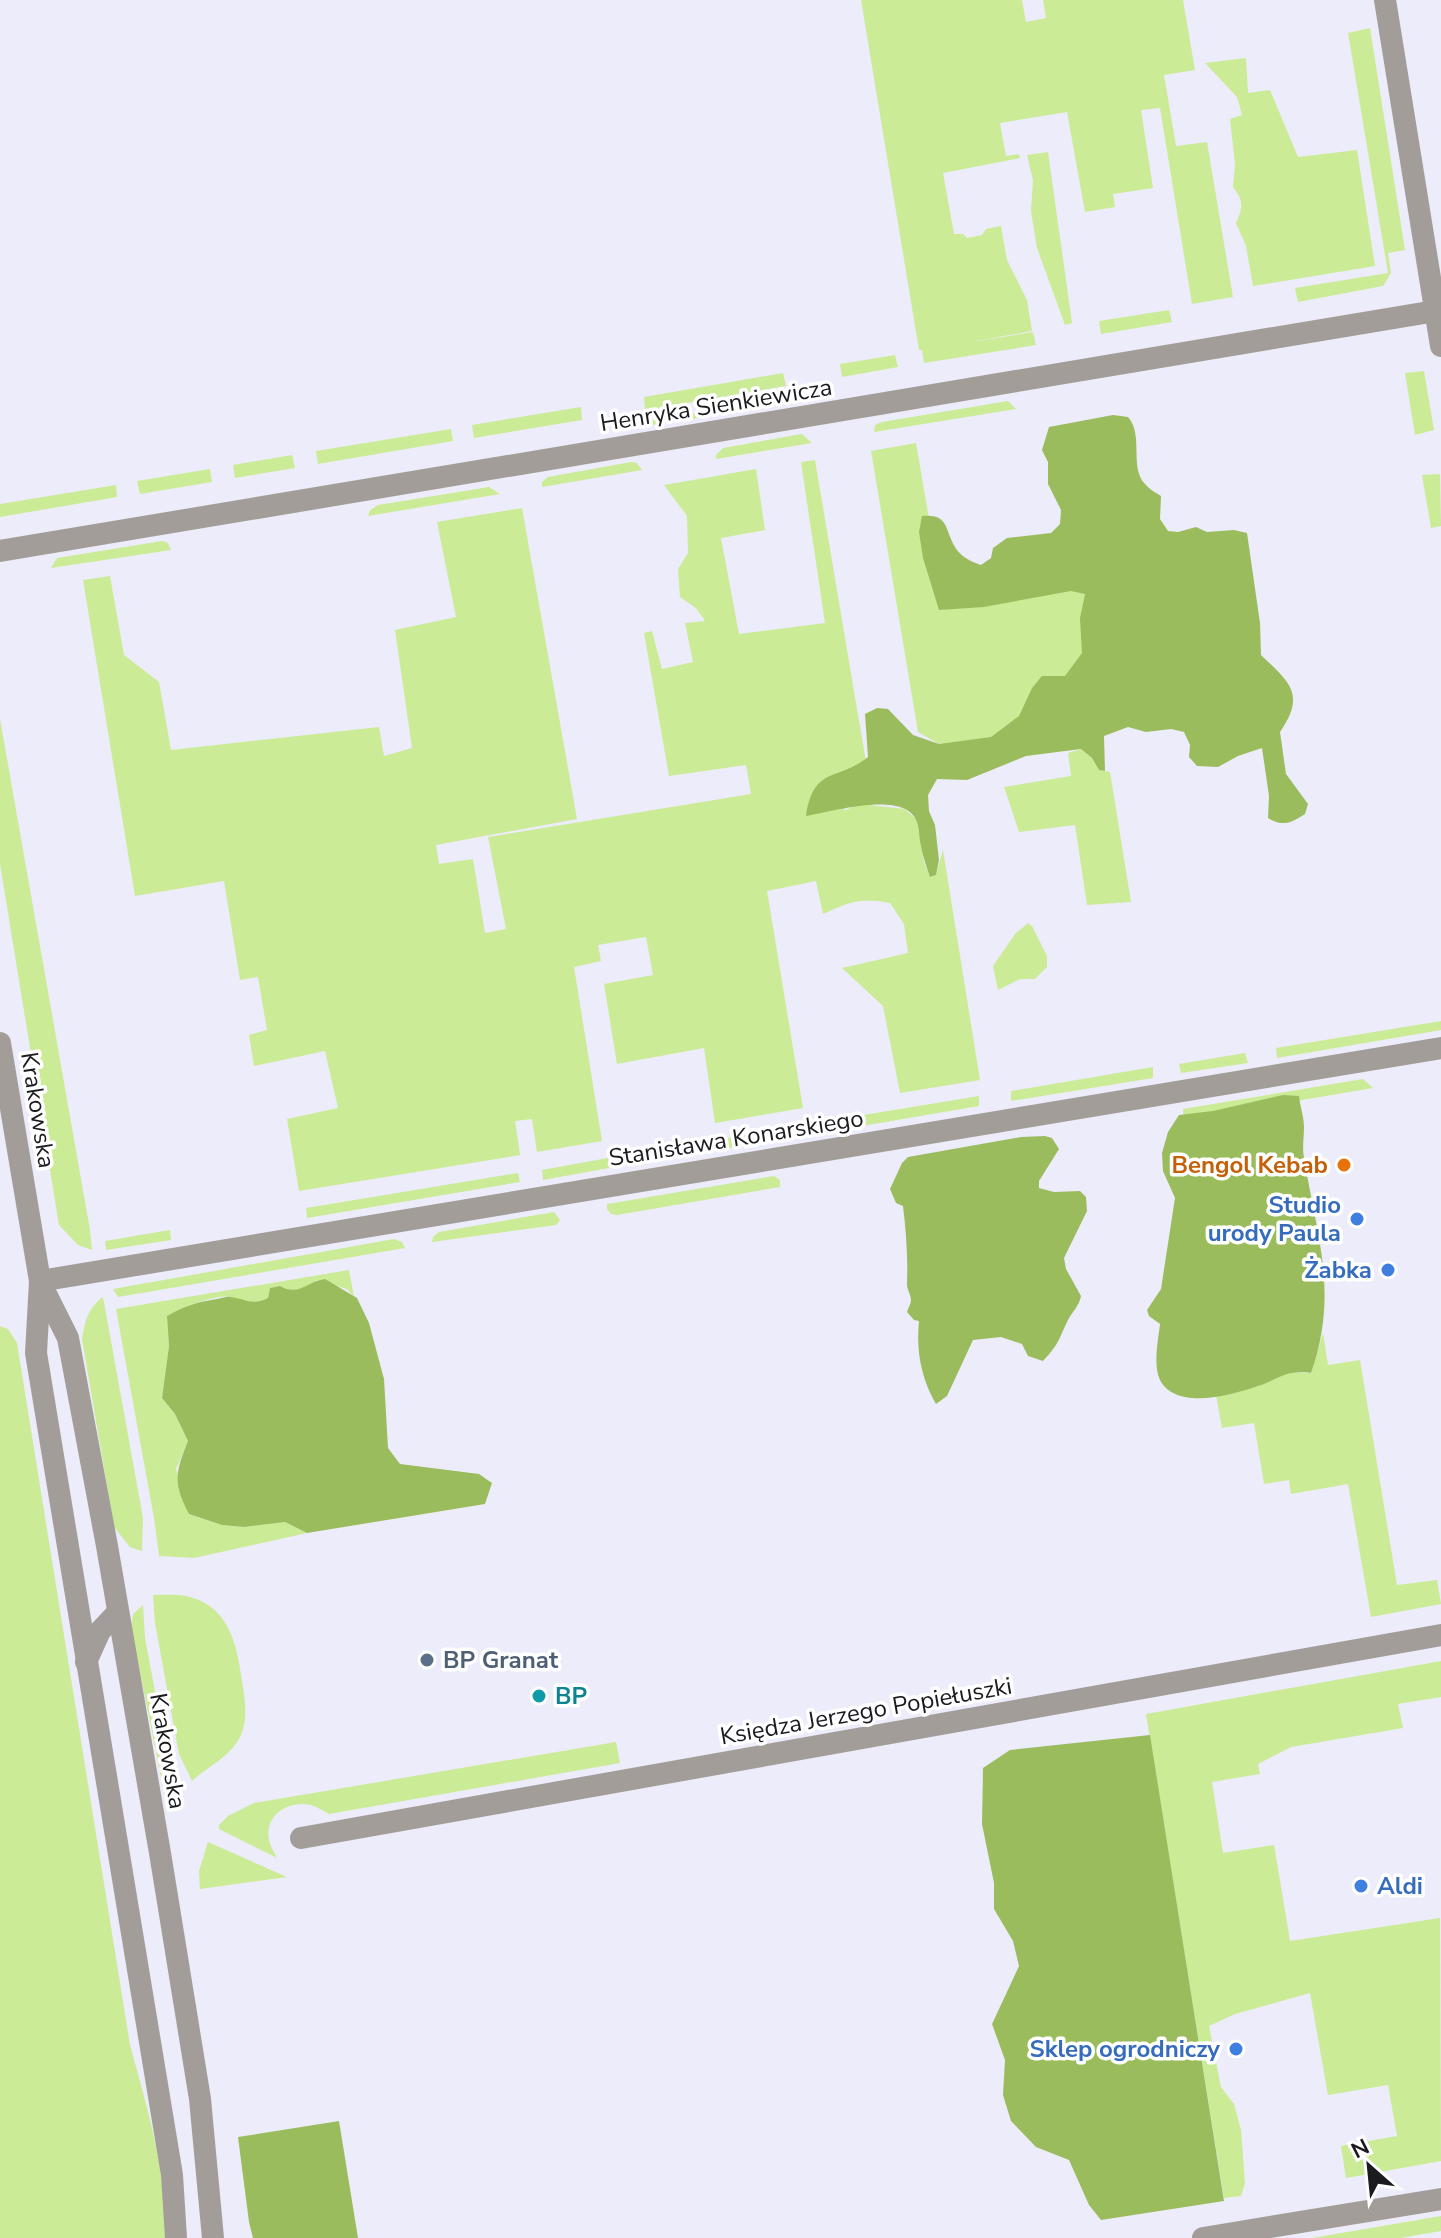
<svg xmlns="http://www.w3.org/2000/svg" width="1441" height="2238" font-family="'Nunito Sans',sans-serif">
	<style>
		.green { fill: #cbeb96 }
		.forest { fill: #9bbc5d }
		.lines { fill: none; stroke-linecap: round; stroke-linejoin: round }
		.minor { stroke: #a39d9a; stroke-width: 22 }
		.tertiary { stroke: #a39d9a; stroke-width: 22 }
		.food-dot { fill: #e8710a; stroke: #fff; stroke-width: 3 }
		.shop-dot { fill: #3f7fe0; stroke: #fff; stroke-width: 3 }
		.service-dot { fill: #5c6f8a; stroke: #fff; stroke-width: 3 }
		.culture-dot { fill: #0f9aa8; stroke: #fff; stroke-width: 3 }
		.labels { text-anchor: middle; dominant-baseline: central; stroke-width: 7; stroke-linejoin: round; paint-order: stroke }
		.street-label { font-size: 24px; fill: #1a1a1f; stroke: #fff }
		.food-label { font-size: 24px; font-weight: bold; fill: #c56008; stroke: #fff; text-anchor: end }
		.shop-label { font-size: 24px; font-weight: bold; fill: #366cbe; stroke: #fff; text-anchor: end }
		.service-label { font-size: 24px; font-weight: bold; fill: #4e5e75; stroke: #fff; text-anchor: start }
		.culture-label { font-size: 24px; font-weight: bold; fill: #0d838f; stroke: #fff; text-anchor: start }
	</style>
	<rect width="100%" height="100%" fill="#edecfa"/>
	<g class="green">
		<polygon points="861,0 1022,0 1026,22 1046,18 1043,0 1183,0 1195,70 1164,75 1176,146 1207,142 1233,297 1192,304 1160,108 1141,110 1153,188 1113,194 1115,207 1085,212 1067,112 1000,123 1006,156 1019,154 1020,158 943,173 954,234 963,234 967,238 982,235 986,229 1001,226 1007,260 1027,300 1032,331 966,343 1033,332 1036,345 924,363 922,350 919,350"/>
		<polygon points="1370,28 1405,250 1388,253 1391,273 1383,286 1298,302 1295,288 1388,273 1348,33"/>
		<path d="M1246 58 1248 93 1270 90 1298 157 1357 150 1375 266 1253 286 1246 246 1236 223C1243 207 1244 201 1233 187L1235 164 1230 119 1242 115 1237 97 1205 63Z"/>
		<polygon points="1048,152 1072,323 1065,325 1037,248 1031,211 1033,180 1027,155"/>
		<polygon points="1169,310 1172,322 1101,334 1099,321"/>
		<polygon points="895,355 898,367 842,377 840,364"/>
		<polygon points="1424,371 1434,430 1415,435 1405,373"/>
		<polygon points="783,373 786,386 645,410 644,397"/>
		<polygon points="787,398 780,404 653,425 649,421"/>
		<polygon points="1008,401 1016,409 874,432 875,425 882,422"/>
		<polygon points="581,407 582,420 474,438 472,425"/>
		<polygon points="451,429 453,441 318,464 316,451"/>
		<polygon points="802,434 812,443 716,459 716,455 723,448"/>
		<polygon points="916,443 944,606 1092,588 1081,672 1001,737 939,744 918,732 871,451"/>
		<polygon points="292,455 295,468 235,478 233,465"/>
		<path d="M815 460 868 774 843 811 860 804 905 809 917 820 924 862 930 877 936 875 943 850 980 1080 900 1093 883 1006 842 968 908 953 904 924 890 903C860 897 850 902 823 914L816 881 767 891 803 1108 715 1123 704 1048 617 1064 604 984 653 975 646 937 598 945 601 961 574 967 602 1141 537 1152 532 1119 515 1121 520 1155 299 1191 287 1119 338 1108 325 1051 254 1066 249 1035 267 1030 258 977 240 980 224 881 135 896 83 580 110 576 124 655 159 682 171 750 379 727 384 756 412 748 395 630 456 617 437 522 522 508 577 819 436 845 439 864 473 859 485 933 506 929 488 837 751 794 746 765 669 776 644 633 652 631 662 669 693 662 685 623 705 621 696 608 680 597 678 569 688 553 687 516 664 485 756 469 765 530 721 538 739 634 825 623 801 462Z"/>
		<polygon points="631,462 637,463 642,470 542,487 542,482 548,477"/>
		<polygon points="210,469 212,482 140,494 137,481"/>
		<polygon points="1440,474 1441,526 1431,528 1422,475"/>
		<polygon points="116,485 117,497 0,517 0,504"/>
		<polygon points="489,487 500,494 368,516 370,510 378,505"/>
		<polygon points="162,541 168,543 171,550 51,568 57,558"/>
		<polygon points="0,719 90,1230 92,1250 78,1245 59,1225 0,864"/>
		<polygon points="1081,749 1092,758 1099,770 1110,772 1131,902 1087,905 1075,825 1019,832 1004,787 1071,776 1068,753"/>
		<polygon points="1028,923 1032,926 1047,956 1047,967 1035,979 1020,979 998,990 993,966 1015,934"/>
		<polygon points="1441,1021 1441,1030 1277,1058 1276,1048"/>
		<polygon points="1245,1053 1248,1063 1181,1073 1179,1064"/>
		<polygon points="1153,1067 1153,1078 1011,1101 1011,1091"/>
		<polygon points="1363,1079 1373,1088 1184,1120 1183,1109"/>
		<polygon points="979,1096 979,1106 827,1132 827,1121"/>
		<polygon points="804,1125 806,1135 653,1161 652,1151"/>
		<polygon points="608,1158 609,1168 543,1180 542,1170"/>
		<polygon points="518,1173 520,1182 307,1218 306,1208"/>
		<polygon points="774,1176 780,1180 780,1187 617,1215 611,1214 607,1209 607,1204 613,1203"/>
		<polygon points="554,1212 560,1220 556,1225 432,1242 433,1237 439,1232"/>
		<polygon points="170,1230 171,1240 106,1250 105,1241"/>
		<polygon points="394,1239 402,1242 405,1248 118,1297 113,1289"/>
		<path d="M349 1270 354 1297 347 1289 317 1280C306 1291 293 1293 280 1286L270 1288 268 1298C252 1306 246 1300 230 1297 213 1294 183 1309 167 1316L169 1346 162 1398 175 1414 188 1441 176 1469 189 1514 222 1525 244 1527 285 1522 307 1533 194 1558 159 1556 154 1518 116 1309Z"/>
		<path d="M103 1297 143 1518 142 1551 130 1547 114 1527 82 1339C85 1321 88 1308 103 1297Z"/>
		<path d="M0 1326 8 1329 17 1343 130 2045C147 2108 167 2171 165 2238H0Z"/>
		<polygon points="1323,1333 1328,1365 1360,1360 1397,1585 1437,1580 1441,1604 1371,1617 1348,1484 1291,1494 1289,1480 1264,1484 1254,1423 1222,1428 1216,1395 1258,1386 1288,1372 1311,1373"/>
		<path d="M153 1595C165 1595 179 1594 190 1597 230 1608 237 1646 242 1681 245 1698 248 1719 241 1735 232 1756 207 1767 192 1781L179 1754 155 1623Z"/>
		<polygon points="143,1605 145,1638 175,1798 167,1806 131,1628 133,1614"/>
		<polygon points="1441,1661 1441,1697 1398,1704 1403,1728 1291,1747 1258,1764 1260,1774 1212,1782 1223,1853 1274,1845 1290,1941 1440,1918 1441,2161 1346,2178 1341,2146 1397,2136 1388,2085 1328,2095 1310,1993 1235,2014 1209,2026 1221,2087 1234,2104 1241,2130 1245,2183 1241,2196 1224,2198 1146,1714"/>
		<path d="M616 1742 620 1763 329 1814C323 1811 318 1807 311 1805 290 1800 264 1814 269 1840 270 1846 274 1852 277 1858L219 1829V1825L228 1816 254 1803Z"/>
		<polygon points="208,1842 287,1877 200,1889 199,1871"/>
		<polygon points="1441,2216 1441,2231 1401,2238 1312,2238"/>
	</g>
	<g class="forest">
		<path d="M1113 415 1128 417C1144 435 1129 467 1145 484 1149 489 1156 493 1161 496L1160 519 1168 531 1178 532 1196 527 1207 532 1234 530 1247 533 1260 623 1261 655C1290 683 1306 694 1280 732L1286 774 1308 804 1305 814C1291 823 1283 827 1268 818L1269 796 1262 748 1238 756 1218 767 1197 766 1189 757 1190 745 1184 732 1171 729 1146 732 1128 727 1104 736 1105 771 1099 770 1092 758 1081 749 1026 756 967 780 937 779 928 795 929 811 935 825 939 860 936 875 930 877C926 865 922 854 920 841 919 835 919 828 917 822 906 789 831 812 806 816 814 765 837 782 868 757L865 714 877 708 888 709 913 735 939 744 991 737 1019 716 1032 688 1042 676H1065L1082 653 1080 618 1085 594 1071 591 984 607 939 610 923 558 919 532 922 516C949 514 944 528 955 547 961 557 970 561 981 565L991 558 993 548 1007 538 1051 533 1060 524 1061 510 1048 484V462L1042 450 1049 427Z"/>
		<path d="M1283 1095 1299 1096C1300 1106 1304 1117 1304 1127 1304 1138 1302 1147 1304 1158 1317 1236 1339 1294 1311 1373 1284 1370 1282 1378 1258 1386 1232 1395 1176 1411 1160 1380 1153 1365 1158 1341 1160 1324L1149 1316 1147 1310 1161 1289 1175 1198 1163 1171 1162 1153 1168 1132 1179 1115 1213 1111Z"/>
		<path d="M1045 1136 1052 1138 1059 1149 1039 1181V1188L1054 1192 1080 1191 1086 1197 1087 1211 1064 1258 1066 1269 1081 1296C1079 1306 1073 1311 1068 1320 1058 1340 1060 1343 1043 1361L1028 1356 1022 1344 1001 1337 973 1340 947 1396 936 1404C921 1378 916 1351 919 1321L914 1320 907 1312C908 1308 911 1304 911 1300 911 1294 906 1288 907 1282 908 1257 906 1231 903 1206L896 1203 890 1189 902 1163 908 1157 1021 1137Z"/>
		<path d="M325 1279 357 1298 369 1323 384 1379 388 1448 400 1464 479 1474 492 1483 485 1504 307 1533 285 1522 244 1527 222 1525 189 1514C173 1483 175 1473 188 1441L175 1414 162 1398 169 1346 167 1316C185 1306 197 1302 217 1299 219 1299 228 1296 230 1297 246 1299 252 1306 268 1298L270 1288 280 1286C300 1297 307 1281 325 1279Z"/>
		<polygon points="1150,1735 1224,2201 1101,2220 1089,2205 1069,2160 1036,2147 1011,2121 1003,2095 1005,2060 992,2024 1019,1966 1013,1941 994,1909 994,1883 982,1824 983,1768 1010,1750"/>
		<polygon points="339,2121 358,2238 253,2238 249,2222 238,2137"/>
	</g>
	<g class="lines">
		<g class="minor">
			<polyline points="1385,0 1441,346"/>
			<polyline points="0,551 1441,310"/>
			<polyline points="40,1281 1441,1048"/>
			<polyline points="301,1838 1441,1635"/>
		</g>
		<g class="tertiary">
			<polyline points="0,1043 40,1281 36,1353 172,2175 176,2238"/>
			<polyline points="40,1282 68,1338 107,1546 160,1853 200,2099 213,2238"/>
			<polyline points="86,1662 100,1631 117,1613"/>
			<polyline points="1203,2238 1441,2199"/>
		</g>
	</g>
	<circle class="food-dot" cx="1344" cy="1165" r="8"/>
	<g class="shop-dot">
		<circle cx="1357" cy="1219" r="8"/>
		<circle cx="1388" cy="1270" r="8"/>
		<circle cx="1361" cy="1886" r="8"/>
		<circle cx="1236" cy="2049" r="8"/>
	</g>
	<circle class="service-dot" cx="427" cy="1660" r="8"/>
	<circle class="culture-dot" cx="539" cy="1696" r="8"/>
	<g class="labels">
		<g class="street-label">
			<text transform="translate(716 405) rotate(-9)">Henryka Sienkiewicza</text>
			<text transform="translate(38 1110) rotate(81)">Krakowska</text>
			<text transform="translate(736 1138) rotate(-9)">Stanisława Konarskiego</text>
			<text transform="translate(866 1711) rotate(-10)">Księdza Jerzego Popiełuszki</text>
			<text transform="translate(168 1751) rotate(80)">Krakowska</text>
		</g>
		<g class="food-label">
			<text x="1328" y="1165">Bengol Kebab</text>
		</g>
		<g class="shop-label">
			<text x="1341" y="1205">Studio<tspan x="1341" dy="28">urody Paula</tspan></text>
			<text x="1372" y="1270">Żabka</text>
			<text x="1377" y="1886" text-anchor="start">Aldi</text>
			<text x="1220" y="2049">Sklep ogrodniczy</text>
		</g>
		<g class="service-label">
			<text x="443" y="1660">BP Granat</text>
		</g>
		<g class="culture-label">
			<text x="555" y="1696">BP</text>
		</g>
	</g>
	<g transform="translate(1369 2166) rotate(333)" stroke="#ffffff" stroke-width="6" paint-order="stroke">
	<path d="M0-6L14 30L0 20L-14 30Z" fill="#1a1a1f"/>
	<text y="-12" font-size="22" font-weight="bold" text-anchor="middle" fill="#1a1a1f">N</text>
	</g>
</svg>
